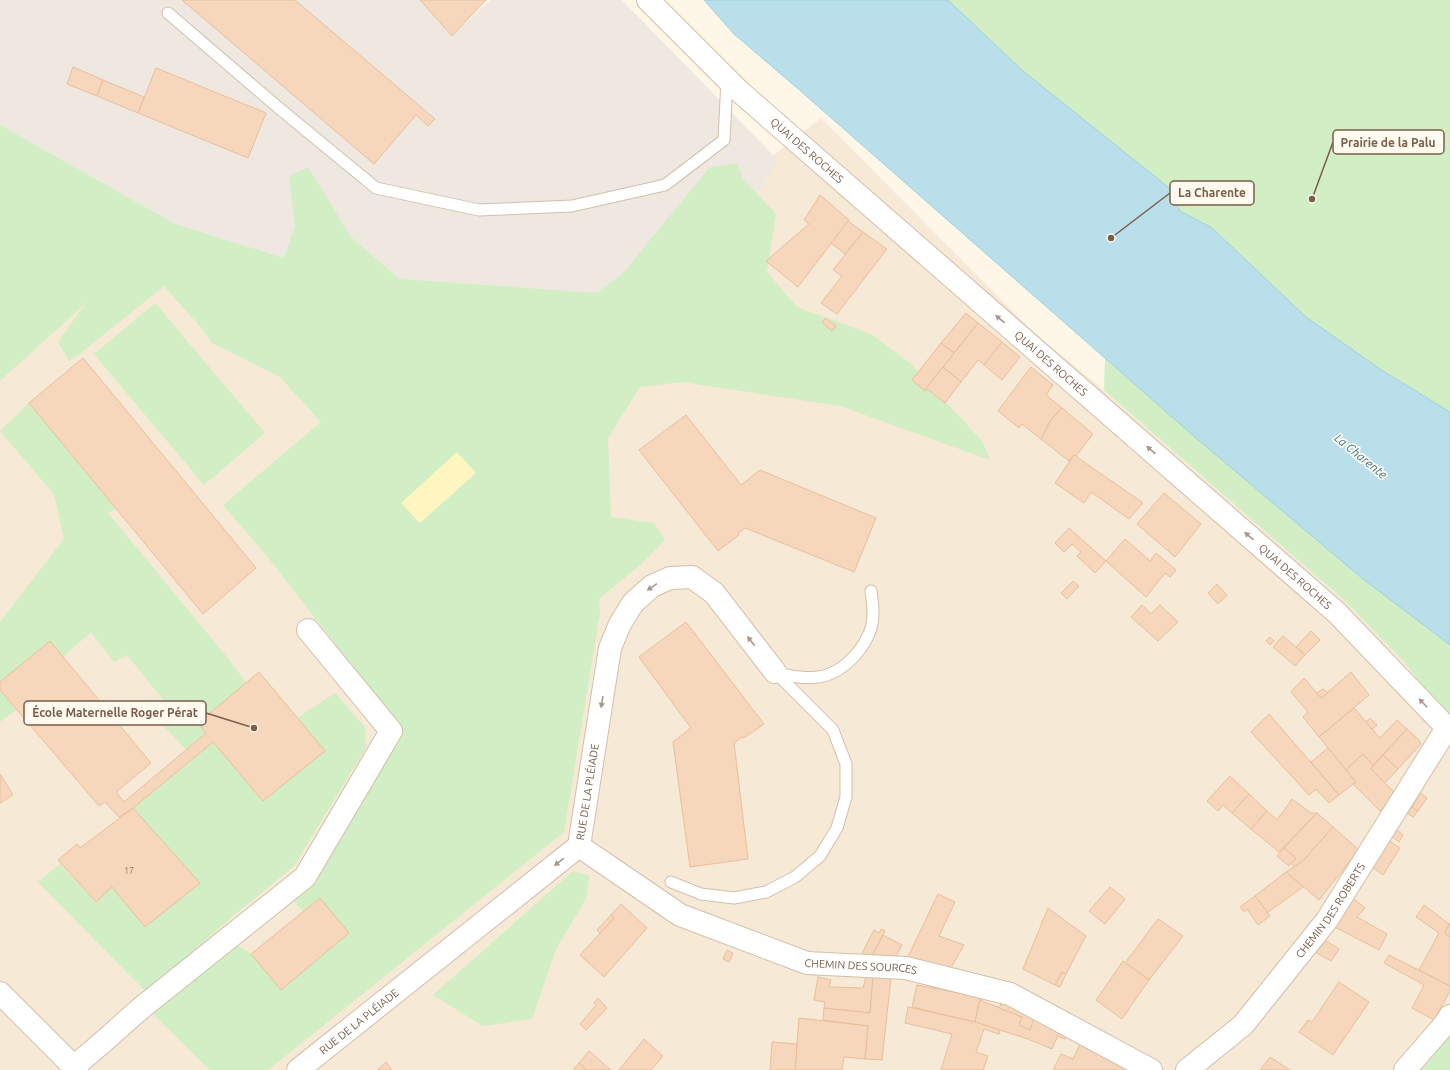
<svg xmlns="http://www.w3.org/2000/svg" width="1450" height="1070" font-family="Ubuntu,sans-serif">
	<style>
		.residential { fill: #f6e9d5 }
		.industrial { fill: #eee8e1 }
		.green { fill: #d2eec4 }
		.sand { fill: #fff5c0 }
		.water { fill: #b9e0ea; stroke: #9fcfdd }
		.building { fill: #f6d7bc; stroke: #eabe9b }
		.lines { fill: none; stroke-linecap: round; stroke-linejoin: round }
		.service-casing { stroke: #d2bfab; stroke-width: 13 }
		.minor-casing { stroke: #d2bfab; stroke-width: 24 }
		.tertiary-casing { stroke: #d2bfab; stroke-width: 24 }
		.service { stroke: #fff; stroke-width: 11 }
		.minor { stroke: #fff; stroke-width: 22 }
		.tertiary { stroke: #fff; stroke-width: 22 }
		.oneway { fill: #a99689 }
		.labels { text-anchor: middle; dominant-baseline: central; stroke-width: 3.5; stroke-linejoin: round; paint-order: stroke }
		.number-label { font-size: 9px; fill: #9a7c66 }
		.street-label { font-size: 11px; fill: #7b5e49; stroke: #fffaef }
		.water-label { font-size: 12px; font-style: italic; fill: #3d7788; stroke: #fffaef }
		.leader { fill: none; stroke: #7b5e49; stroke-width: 1.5 }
		.callout-dot { fill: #7b5e49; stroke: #fffaef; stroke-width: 1.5 }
		.callout { fill: #fffaef; stroke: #7b5e49; stroke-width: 1.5 }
		.callout-label { font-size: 12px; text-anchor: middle; font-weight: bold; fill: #7b5e49 }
	</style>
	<rect width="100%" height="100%" fill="#fef7e7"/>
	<polygon class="residential" points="0,78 597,293 821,118 1033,332 1104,390 1346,602 1405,663 1450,721 1450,1035 1422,1070 0,1070"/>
	<polygon class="industrial" points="0,0 420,0 452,36 490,0 622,0 778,160 733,235 582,352 175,224 0,125"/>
	<g class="green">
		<polygon points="948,0 1450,0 1450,412 1383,371 1306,317 1212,228 1180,211 1168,187 1023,71"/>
		<polygon points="0,125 175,224 284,258 295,226 289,176 308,167 351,237 399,279 597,293 624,272 709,168 737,163 743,179 776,214 767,272 797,307 871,334 910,363 982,441 990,460 840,406 682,382 640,387 608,438 611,517 654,523 665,540 640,565 599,599 600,613 564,832 268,1070 210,1070 150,1011 238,946 252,954 303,912 294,901 400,727 270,560 223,505 321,422 280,377 212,343 204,331 164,286 77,356 69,361 58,342 86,303 0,381"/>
		<polygon points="155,303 265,433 204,485 94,354"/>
		<polygon points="1105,359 1363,579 1450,645 1450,721 1405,663 1346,602 1104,390"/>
		<polygon points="29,403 116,509 108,513 231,662 246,683 198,723 263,801 324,751 297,718 335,693 365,727 366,748 294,866 232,917 146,992 38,882 60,864 95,902 112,887 145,927 200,883 133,808 194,758 161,723 173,712 127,655 114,662 91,632 63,657 49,641 0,682 0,622 64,539 54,494 0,431"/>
		<polygon points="0,690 16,710 0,722"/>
		<polygon points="573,871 589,876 587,897 556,949 532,1019 483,1026 433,995"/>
		<polygon points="1450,1035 1450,1070 1422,1070"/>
	</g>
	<polygon class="sand" points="457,452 476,473 420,523 401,503"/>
	<polygon class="water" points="704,0 948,0 1023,71 1168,187 1180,211 1212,228 1306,317 1383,371 1450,412 1450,645 1363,579 1196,438 796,87 734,34"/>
	<g class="building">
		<polygon points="182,0 295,0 435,119 428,126 416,115 374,164"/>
		<polygon points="420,0 486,0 452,36"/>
		<polygon points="73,67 103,80 97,96 67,84"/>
		<polygon points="156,68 266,113 248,158 138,113"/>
		<polygon points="103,80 144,97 138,113 97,96"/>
		<polygon points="820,195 849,220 798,287 766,261 809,224 804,220"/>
		<polygon points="848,221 863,232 845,254 831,243"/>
		<polygon points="863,232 887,249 837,314 821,303 842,276 833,270"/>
		<polygon points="966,313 978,323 954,353 941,343"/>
		<polygon points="826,318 836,326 832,331 822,322"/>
		<polygon points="978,323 1002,342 984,365 978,360 961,382 943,367"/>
		<polygon points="1002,342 1020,357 1002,380 984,365"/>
		<polygon points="941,343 954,353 925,391 912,380"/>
		<polygon points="83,358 256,568 203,614 29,403"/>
		<polygon points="943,367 961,382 945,403 926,388"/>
		<polygon points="1031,367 1053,385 1046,395 1062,408 1050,421 1041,439 1022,424 1019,428 998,411"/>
		<polygon points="1062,408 1093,434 1076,456 1074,455 1069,461 1041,439 1050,421"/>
		<polygon points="686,415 741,485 760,470 876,518 854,572 745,528 738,533 739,535 718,551 639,450"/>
		<polygon points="1074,455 1143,503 1129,519 1091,492 1084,503 1055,483"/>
		<polygon points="1164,493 1201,524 1175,557 1137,524"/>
		<polygon points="1069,528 1106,561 1095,573 1077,556 1081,552 1072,544 1064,552 1055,543"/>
		<polygon points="1125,539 1150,561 1156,553 1176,570 1170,577 1165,573 1146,597 1106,561"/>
		<polygon points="1073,581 1079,586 1067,599 1061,593"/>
		<polygon points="1217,584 1227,595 1218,604 1208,593"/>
		<polygon points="1142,605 1151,614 1160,605 1178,622 1158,641 1131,617"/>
		<polygon points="686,622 764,724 744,738 742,737 734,743 748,859 690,867 673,742 691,728 639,657"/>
		<polygon points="1311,631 1320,640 1305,655 1296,647"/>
		<polygon points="1283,636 1305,655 1295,666 1273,647"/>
		<polygon points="1270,637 1274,641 1270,645 1266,641"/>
		<polygon points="50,641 151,763 116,792 124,802 206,733 198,723 259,672 325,751 263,801 213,742 133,808 119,817 105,802 99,806 0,690 0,682"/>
		<polygon points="1351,672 1369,695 1319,737 1303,717 1308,712 1291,692 1304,678 1321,698"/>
		<polygon points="1323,689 1328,693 1321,698 1317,693"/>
		<polygon points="1354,708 1380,738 1397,720 1407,729 1373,765 1363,754 1346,770 1319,737"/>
		<polygon points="1269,714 1339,795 1329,803 1316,789 1309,795 1251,732"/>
		<polygon points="1370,718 1377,725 1372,729 1366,722"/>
		<polygon points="1407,729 1420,741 1421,744 1398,769 1383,755"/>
		<polygon points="1328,748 1356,782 1339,795 1311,762"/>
		<polygon points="1363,754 1373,765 1371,769 1396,794 1380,811 1353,784 1356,782 1346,770"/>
		<polygon points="1383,755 1398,769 1385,783 1371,769"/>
		<polygon points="0,774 13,795 0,803"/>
		<polygon points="1230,776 1249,794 1232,813 1223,805 1218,811 1207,801"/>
		<polygon points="1421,793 1427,798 1418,811 1412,807"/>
		<polygon points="1249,794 1267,811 1251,829 1232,813"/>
		<polygon points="1292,799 1311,813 1317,813 1279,852 1251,829 1267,811 1277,820"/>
		<polygon points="1412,807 1418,811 1413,817 1407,813"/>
		<polygon points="133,808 200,883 145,927 112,887 96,902 58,860 77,844 80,848"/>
		<polygon points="1317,813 1333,827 1303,861 1295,867 1291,863 1296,858 1284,848"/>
		<polygon points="1333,827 1359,850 1319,900 1286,872 1303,861"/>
		<polygon points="1396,829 1403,835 1399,842 1391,836"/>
		<polygon points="1388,840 1400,848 1383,875 1371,866"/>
		<polygon points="1284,848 1296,858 1289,866 1277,856"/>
		<polygon points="1286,872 1303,887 1267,913 1255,896"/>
		<polygon points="1110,887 1125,899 1105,924 1089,911"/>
		<polygon points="938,894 955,902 939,936 964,945 948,973 906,961"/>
		<polygon points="1255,896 1270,916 1258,925 1247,909 1244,912 1240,907"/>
		<polygon points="320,898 349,933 281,990 251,954"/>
		<polygon points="1354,899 1365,908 1357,917 1387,934 1379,950 1333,926"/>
		<polygon points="621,904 647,928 604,977 580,955 614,918 611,915"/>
		<polygon points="1424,905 1449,924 1445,933 1450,937 1450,986 1419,970 1439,933 1416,917"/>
		<polygon points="1048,908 1086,936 1066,974 1062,972 1055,985 1023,969"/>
		<polygon points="611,915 614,918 600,933 597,930"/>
		<polygon points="1158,919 1183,936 1149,980 1125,963"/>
		<polygon points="1450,923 1450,937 1445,933"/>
		<polygon points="881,929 885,931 869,962 858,961 874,930 879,933"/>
		<polygon points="883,935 902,945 895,958 869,962"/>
		<polygon points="1323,939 1339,949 1331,961 1315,952"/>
		<polygon points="727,950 733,953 729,962 723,959"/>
		<polygon points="1389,955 1450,986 1450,991 1434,1020 1412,1008 1424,985 1384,963"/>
		<polygon points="1123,961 1149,980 1122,1019 1096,1000"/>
		<polygon points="1062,972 1066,974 1060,987 1055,985"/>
		<polygon points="818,977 831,980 829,987 863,988 866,977 873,977 870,1013 824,1008 825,1002 814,1000"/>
		<polygon points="873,977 891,978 882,1060 865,1059 868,1026 823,1020 824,1008 870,1013"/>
		<polygon points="1339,982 1369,1002 1333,1055 1299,1032 1308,1020 1312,1022"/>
		<polygon points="917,985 980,997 975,1022 912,1007"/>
		<polygon points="598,998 607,1008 586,1030 580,1024 596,1005 594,1002"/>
		<polygon points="980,1000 1022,1017 1019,1025 1030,1030 1035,1016 1061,1028 1052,1049 1028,1039 975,1022"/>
		<polygon points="1002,1002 1035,1016 1030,1030 1019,1025 1022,1017 999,1008"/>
		<polygon points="908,1007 975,1022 1000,1030 999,1034 984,1029 976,1052 988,1056 983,1070 941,1070 952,1034 905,1023"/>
		<polygon points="799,1018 868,1026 865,1059 844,1057 842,1070 795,1070"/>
		<polygon points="1061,1028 1068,1032 1065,1039 1057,1036"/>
		<polygon points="1083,1038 1145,1070 1053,1070 1061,1054 1073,1059"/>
		<polygon points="644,1039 663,1056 651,1070 619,1070"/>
		<polygon points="772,1042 797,1044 795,1070 770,1070"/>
		<polygon points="589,1051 611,1070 587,1070 579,1063"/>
		<polygon points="1270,1057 1290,1070 1260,1070"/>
		<polygon points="386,1062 392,1070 377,1070"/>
		<polygon points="579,1063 587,1070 573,1070"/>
	</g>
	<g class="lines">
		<g class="service-casing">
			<g id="service">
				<polyline points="168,13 280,109 376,188 479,210 572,206 665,185 724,140 727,79"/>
				<path d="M775 672C790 676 802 679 818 677 846 673 874 641 873 612 873 605 872 598 871 591"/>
				<polyline points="671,882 701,894 734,898 766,892 795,877 820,856 837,828 846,797 846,764 833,730 775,672"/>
			</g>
		</g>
		<g class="minor-casing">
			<g id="minor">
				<path id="s1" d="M579 846 680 915 807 963 906 968 1010 994 1151 1070"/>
				<polyline points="0,993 77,1070"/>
				<path d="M74 1066C99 1047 121 1025 145 1005L305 877 391 731 308 630"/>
				<path id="s2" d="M298 1070 579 846 610 648 620 624 633 603 652 586 670 578 692 577 714 593 775 672"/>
				<path id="s3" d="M1187 1070 1243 1025 1327 920 1447 728"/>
				<polyline points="1405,1070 1445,1024 1450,1016"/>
			</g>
		</g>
		<g class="tertiary-casing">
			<g id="tertiary">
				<path id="s4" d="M648 0 739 91 1337 613 1450 731"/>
			</g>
		</g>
		<use href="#service" class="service"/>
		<use href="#minor" class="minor"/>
		<use href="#tertiary" class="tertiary"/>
	</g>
	<defs><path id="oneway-solid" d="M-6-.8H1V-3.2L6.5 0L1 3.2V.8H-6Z"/></defs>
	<g class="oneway">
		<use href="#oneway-solid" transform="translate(1000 319) rotate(-139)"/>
		<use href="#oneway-solid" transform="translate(1151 450) rotate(-139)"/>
		<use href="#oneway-solid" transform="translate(1249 536) rotate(-139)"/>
		<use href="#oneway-solid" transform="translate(652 587) rotate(145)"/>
		<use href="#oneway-solid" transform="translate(751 641) rotate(-128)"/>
		<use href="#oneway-solid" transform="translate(602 702) rotate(99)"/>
		<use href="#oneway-solid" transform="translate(1423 703) rotate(-134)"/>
		<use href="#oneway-solid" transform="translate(559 862) rotate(142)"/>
	</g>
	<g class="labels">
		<g class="number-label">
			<text x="129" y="871">17</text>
		</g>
		<g class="street-label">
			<text stroke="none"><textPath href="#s4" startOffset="219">QUAI DES ROCHES</textPath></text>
			<text stroke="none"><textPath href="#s4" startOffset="543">QUAI DES ROCHES</textPath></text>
			<text stroke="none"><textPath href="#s4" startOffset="867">QUAI DES ROCHES</textPath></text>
			<text stroke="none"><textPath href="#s2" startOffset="414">RUE DE LA PLÉIADE</textPath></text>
			<text stroke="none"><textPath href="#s3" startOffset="216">CHEMIN DES ROBERTS</textPath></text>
			<text stroke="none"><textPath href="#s1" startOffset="312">CHEMIN DES SOURCES</textPath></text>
			<text stroke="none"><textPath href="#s2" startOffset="78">RUE DE LA PLÉIADE</textPath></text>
		</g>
		<g class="water-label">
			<text transform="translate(1361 456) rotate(39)">La Charente</text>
		</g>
	</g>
	<path class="leader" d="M1312 199L1333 142M1111 238L1170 193M254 728L206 713"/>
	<g class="callout-dot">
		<circle cx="1312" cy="199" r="4"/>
		<circle cx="1111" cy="238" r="4"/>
		<circle cx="254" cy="728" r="4"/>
	</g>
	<g class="callout">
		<rect x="1333" y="130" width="111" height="24" rx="4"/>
		<rect x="1170" y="181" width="84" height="24" rx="4"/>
		<rect x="24" y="701" width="182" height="24" rx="4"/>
	</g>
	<g class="callout-label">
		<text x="1388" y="147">Prairie de la Palu</text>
		<text x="1212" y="197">La Charente</text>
		<text x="115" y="717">École Maternelle Roger Pérat</text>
	</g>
</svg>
